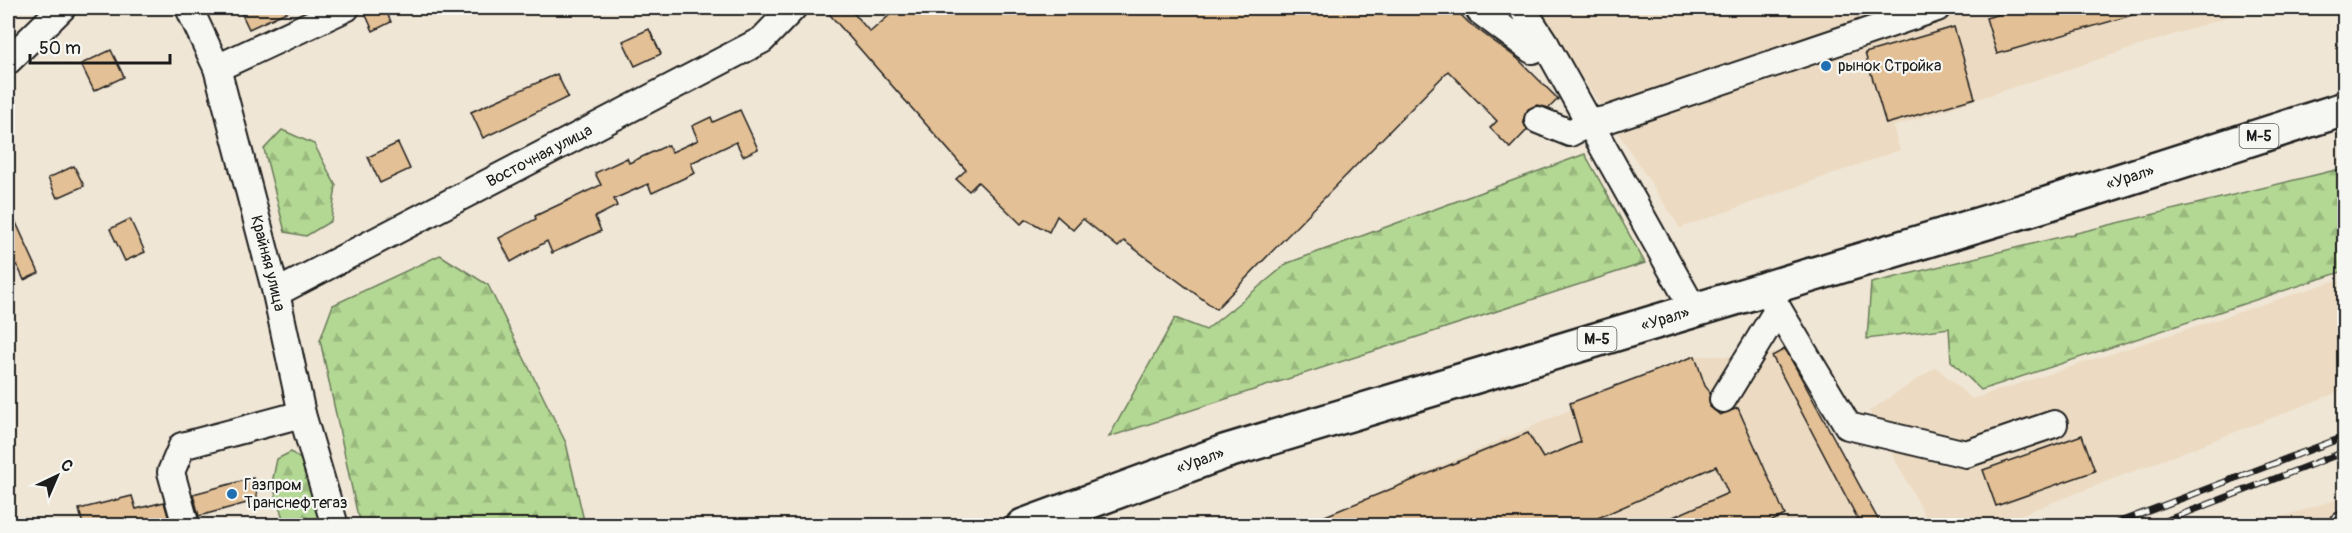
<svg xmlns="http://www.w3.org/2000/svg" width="2352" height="533" font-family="Pangolin,sans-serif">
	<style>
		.built { fill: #ecdbc2 }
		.forest { fill: url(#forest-firs); stroke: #687a58; stroke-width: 1.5 }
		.building { fill: #e3c095; stroke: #1c1c1c; stroke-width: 1.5 }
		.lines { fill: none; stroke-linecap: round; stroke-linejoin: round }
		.minor-casing { stroke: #1c1c1c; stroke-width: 30 }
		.highway-casing { stroke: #1c1c1c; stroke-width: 38 }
		.minor { stroke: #f6f6f2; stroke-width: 26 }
		.highway { stroke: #f6f6f2; stroke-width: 33 }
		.rail-casing { stroke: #1c1c1c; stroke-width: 7 }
		.rail { stroke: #f6f6f2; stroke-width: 4.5; stroke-dasharray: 14; stroke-linecap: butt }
		.poi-dot { fill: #1f6fb2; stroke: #f6f6f2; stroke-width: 2 }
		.labels { text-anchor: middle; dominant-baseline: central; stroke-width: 4.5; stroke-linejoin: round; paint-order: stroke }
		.shield { fill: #f6f6f2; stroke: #5d5d5c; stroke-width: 1.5 }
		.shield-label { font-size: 15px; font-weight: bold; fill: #1c1c1c }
		.poi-label { font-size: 16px; fill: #1c1c1c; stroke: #f6f6f2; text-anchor: start }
		.street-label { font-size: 16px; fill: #1c1c1c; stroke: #f6f6f2 }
	</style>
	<defs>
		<pattern id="forest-firs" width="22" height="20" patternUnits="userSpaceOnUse" patternTransform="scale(1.5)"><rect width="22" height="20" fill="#b3d893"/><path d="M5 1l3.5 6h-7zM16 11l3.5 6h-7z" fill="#99b97e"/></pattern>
	</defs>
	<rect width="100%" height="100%" fill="#f0e6d6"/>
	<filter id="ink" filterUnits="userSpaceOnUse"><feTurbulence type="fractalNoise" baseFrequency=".0167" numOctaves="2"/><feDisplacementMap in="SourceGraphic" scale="12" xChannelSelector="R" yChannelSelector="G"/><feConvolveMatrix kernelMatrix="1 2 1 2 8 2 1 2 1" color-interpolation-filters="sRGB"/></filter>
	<g filter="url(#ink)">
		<g class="built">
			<polygon points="1537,8 2255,8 1893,127 1900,150 1680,228"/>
			<polygon points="2337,280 2344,294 2344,390 1994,525 1930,525 1869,411 1936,367 1972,399"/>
			<polygon points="1779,351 1874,525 1301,526 1695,356 1738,356 1747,362"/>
			<polygon points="2344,497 2344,525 2256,525"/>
		</g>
		<g class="forest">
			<polygon points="282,130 314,144 336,186 331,221 306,236 285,232 264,149"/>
			<polygon points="1585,154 1645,263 1109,437 1175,318 1206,330 1288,263"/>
			<polygon points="2344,168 2344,271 1981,390 1951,361 1949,328 1867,339 1871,283"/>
			<polygon points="440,255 488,285 566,443 585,525 363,525 357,512 320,340 333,305"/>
			<polygon points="291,452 304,462 322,525 285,525 272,483 277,459"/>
		</g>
		<g class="building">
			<polygon points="239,8 295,8 249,29"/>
			<polygon points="377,8 385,8 391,22 373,31 365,13"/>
			<polygon points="824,8 849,8 870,32 898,8 1454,8 1469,23 1518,59 1558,99 1549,108 1537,105 1528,109 1523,121 1527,130 1510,148 1490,128 1497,121 1448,71 1216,309 1124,241 1118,247 1083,219 1073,230 1057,216 1049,232 1026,219 1021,224 978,182 969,191 956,179 966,170"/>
			<polygon points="2021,8 2143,8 2143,12 1997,54 1986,18"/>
			<polygon points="1954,27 1975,98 1886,124 1865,53"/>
			<polygon points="649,29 661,54 635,66 623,41"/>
			<polygon points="111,50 124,77 94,91 81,64"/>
			<polygon points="557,74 568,97 483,138 471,112"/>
			<polygon points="740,110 758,149 743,156 736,142 691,163 695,173 652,193 648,184 614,199 617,206 595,217 601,231 552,253 547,241 511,262 499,238 536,219 535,216 601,185 595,173 627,158 629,163 668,145 672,152 698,140 692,126 711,117 713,122"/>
			<polygon points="398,143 410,169 380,183 368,157"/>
			<polygon points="74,166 84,186 57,198 48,178"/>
			<polygon points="8,205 39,273 24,280 17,265 8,269"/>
			<polygon points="130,219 145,252 125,261 110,229"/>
			<polygon points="1785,349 1797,370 1881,525 1861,525 1772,356"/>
			<polygon points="1695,356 1705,386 1710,392 1710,407 1720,415 1738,408 1785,515 1763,525 1655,525 1728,493 1716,466 1582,525 1303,525 1528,433 1543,458 1581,442 1570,403"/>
			<polygon points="2082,435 2095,471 1996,506 1983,470"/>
			<polygon points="253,478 258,500 199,516 193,494"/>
			<polygon points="132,496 136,509 164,502 170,523 83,525 79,509"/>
		</g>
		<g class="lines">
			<g class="minor-casing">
				<g id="minor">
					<path id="s1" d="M189 8 217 68 276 293 302 414 335 526"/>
					<polyline points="1522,8 1546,45 1694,310"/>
					<polyline points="1480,11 1532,50 1546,45"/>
					<polyline points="8,61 62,8"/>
					<polyline points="217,68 346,8"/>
					<polyline points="1538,120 1570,133 1589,123 1609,119 1937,8"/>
					<polyline points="1766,289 1848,426 1966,454 2054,424"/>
					<path id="s2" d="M276 293 762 40 793 8"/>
					<polyline points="1723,399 1778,309"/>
					<polyline points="186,526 171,472 182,446 302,414"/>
					<polyline points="2342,526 2344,525"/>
				</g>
			</g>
			<g class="highway-casing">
				<g id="highway">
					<path id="s3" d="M1023 526 1224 452 2047 204 2344 109"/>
				</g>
			</g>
			<use href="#minor" class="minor"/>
			<use href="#highway" class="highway"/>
			<g class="rail-casing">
				<g id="rail">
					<polyline points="2109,526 2344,437"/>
					<polyline points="2152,526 2344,452"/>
				</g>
			</g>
			<use href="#rail" class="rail"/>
		</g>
	</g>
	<g class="poi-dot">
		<circle cx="1826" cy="66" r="6"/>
		<circle cx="232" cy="494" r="6"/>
	</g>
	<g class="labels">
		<g class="shield">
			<rect x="2239.5" y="124" width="39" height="24" rx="4.5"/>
			<rect x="1577.5" y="327" width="39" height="24" rx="4.5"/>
		</g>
		<g class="shield-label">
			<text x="2259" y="136">М-5</text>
			<text x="1597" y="339">М-5</text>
		</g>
		<g class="poi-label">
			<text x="1838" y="66">рынок Стройка</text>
			<text x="244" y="485">Газпром<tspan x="244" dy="18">Транснефтегаз</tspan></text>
		</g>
		<g class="street-label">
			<text stroke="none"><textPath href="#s2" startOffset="297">Восточная улица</textPath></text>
			<text stroke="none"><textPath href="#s3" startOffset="1161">«Урал»</textPath></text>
			<text stroke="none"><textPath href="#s1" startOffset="268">Крайняя улица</textPath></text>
			<text stroke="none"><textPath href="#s3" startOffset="675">«Урал»</textPath></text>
			<text stroke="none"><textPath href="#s3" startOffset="189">«Урал»</textPath></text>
		</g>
	</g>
	<rect width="2352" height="533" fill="none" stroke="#f6f6f2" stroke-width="30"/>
	<rect x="15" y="15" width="2322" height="503" fill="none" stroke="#1c1c1c" stroke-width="2" filter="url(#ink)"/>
	<g transform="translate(57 476) rotate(44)" stroke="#f6f6f2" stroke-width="4.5" paint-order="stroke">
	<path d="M0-4.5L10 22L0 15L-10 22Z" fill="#1c1c1c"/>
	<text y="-9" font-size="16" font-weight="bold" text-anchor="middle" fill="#1c1c1c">С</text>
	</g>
	<path d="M30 54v9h140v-9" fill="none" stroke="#1c1c1c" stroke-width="3"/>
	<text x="39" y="54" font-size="18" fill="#1c1c1c" stroke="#f6f6f2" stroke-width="4.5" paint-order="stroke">50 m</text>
</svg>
